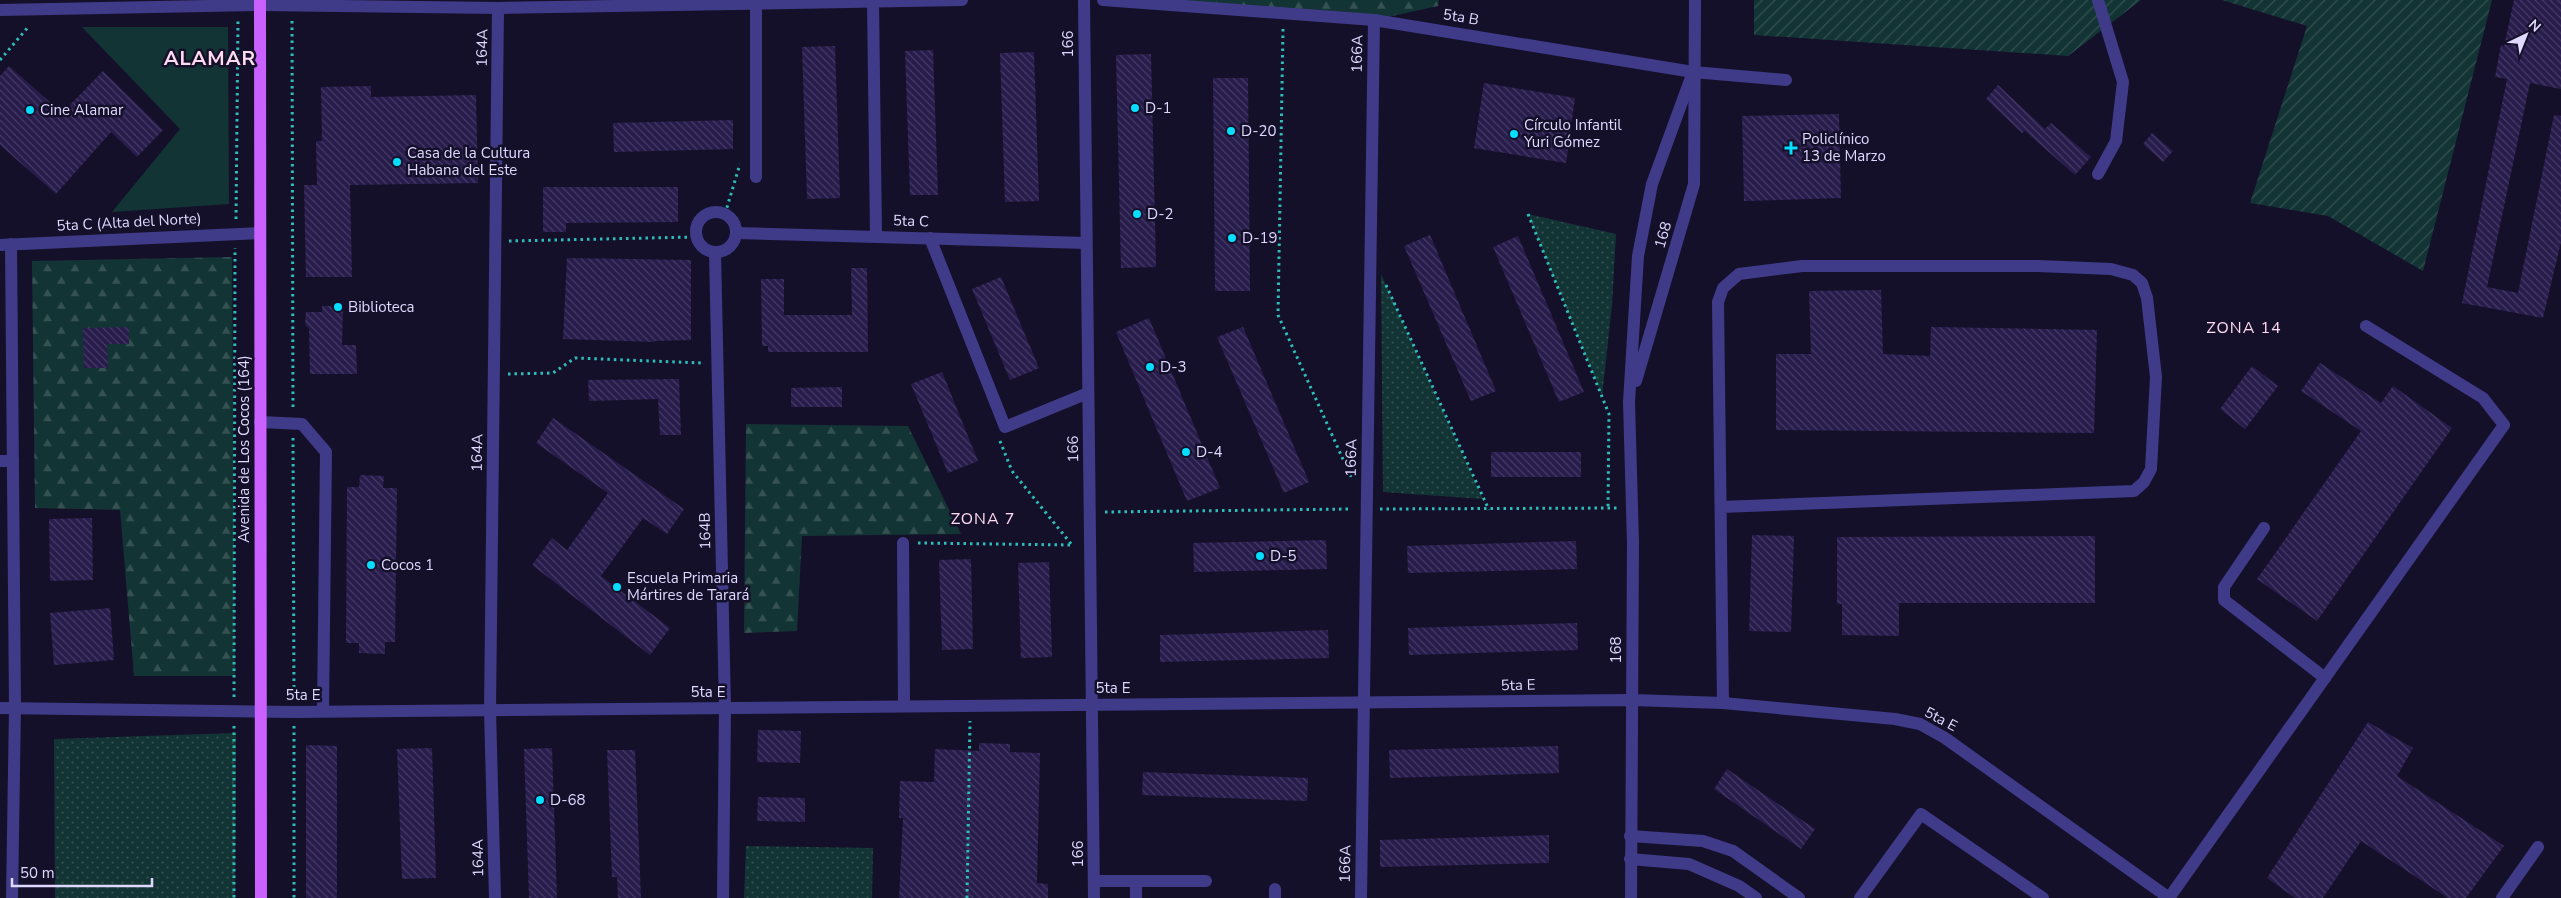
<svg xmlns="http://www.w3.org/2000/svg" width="2561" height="898" font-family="'Nunito Sans',sans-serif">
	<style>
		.grass { fill: url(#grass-dots) }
		.forest { fill: url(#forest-firs) }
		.park { fill: #133434 }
		.garden { fill: url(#garden-furrows) }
		.building { fill: url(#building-back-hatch) }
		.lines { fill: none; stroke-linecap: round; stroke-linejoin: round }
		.path { stroke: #2ebeba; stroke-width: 3; stroke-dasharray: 2.5 4; stroke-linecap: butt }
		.minor { stroke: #403b89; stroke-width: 12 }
		.major { stroke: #c960ff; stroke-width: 12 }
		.poi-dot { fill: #05deff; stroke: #15102a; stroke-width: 2 }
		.labels { text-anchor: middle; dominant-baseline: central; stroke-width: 5; stroke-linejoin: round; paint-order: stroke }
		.street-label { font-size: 15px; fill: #dfd9ff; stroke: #15102a }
		.poi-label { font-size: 15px; fill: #dfd9ff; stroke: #15102a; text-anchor: start }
		.neighbourhood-label { font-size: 16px; letter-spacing: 1px; fill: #ffdbf1; stroke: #15102a }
		.district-label { font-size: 20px; font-weight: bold; letter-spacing: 1px; fill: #ffdbf1; stroke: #15102a }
	</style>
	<defs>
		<pattern id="grass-dots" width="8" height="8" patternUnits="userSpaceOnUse" patternTransform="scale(1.25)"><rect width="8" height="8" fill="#133434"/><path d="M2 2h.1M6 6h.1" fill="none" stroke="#355152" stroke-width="1.8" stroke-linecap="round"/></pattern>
		<pattern id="forest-firs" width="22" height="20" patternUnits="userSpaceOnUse" patternTransform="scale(1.25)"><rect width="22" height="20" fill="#133434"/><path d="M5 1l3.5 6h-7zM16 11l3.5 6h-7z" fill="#355152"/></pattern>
		<pattern id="garden-furrows" width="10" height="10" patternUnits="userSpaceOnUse" patternTransform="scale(1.25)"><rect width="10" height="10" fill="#133434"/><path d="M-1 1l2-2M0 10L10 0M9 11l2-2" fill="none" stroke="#355152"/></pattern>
		<pattern id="building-back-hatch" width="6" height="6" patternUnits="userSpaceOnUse" patternTransform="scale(1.25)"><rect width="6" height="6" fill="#271c4b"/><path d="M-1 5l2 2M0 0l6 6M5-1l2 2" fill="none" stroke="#463c66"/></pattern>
	</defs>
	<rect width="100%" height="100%" fill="#15102a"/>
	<g class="grass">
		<polygon points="1528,214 1616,234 1612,305 1602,396"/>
		<polygon points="1381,274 1483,499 1383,492"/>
		<polygon points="236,733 235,898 55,898 54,739"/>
		<polygon points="746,846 873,848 872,898 744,898"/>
	</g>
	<g class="forest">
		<polygon points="1103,0 1439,0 1438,6 1374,20"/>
		<polygon points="232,257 235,676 134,676 120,510 35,508 32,261"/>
		<polygon points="746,424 908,426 961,534 802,536 797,631 744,633"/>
	</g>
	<polygon class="park" points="82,27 228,27 229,204 112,212 180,129"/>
	<g class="garden">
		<polygon points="1754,0 2141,0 2068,56 1754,35"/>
		<polygon points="2222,0 2492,0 2423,271 2328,216 2250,203 2307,26"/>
	</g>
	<g class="building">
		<polygon points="2514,0 2561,0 2561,89 2530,83 2487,287 2518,293 2554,115 2561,116 2561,242 2543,318 2462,303 2507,79 2495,77 2501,45 2504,46"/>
		<polygon points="835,46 840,198 807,199 802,47"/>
		<polygon points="933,50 938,195 910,195 905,51"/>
		<polygon points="1034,52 1039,201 1005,202 1000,53"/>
		<polygon points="1151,54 1156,267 1121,268 1116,55"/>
		<polygon points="9,66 62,113 103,71 163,130 137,157 111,132 56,194 0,145 0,76"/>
		<polygon points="1213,78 1248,78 1250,291 1215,291"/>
		<polygon points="1484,83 1575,98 1566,163 1474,148"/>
		<polygon points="1998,85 2045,129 2051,123 2091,157 2075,175 2025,131 2022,133 1986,99"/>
		<polygon points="371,86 371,97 476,95 478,183 350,185 352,277 306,277 304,185 317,185 316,141 322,141 321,87"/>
		<polygon points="1839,114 1841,198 1744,201 1742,116"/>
		<polygon points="733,120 733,149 614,152 613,123"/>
		<polygon points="2152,133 2173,151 2163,162 2143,144"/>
		<polygon points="543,187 678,187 678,222 566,223 566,232 543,232"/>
		<polygon points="1430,235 1496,391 1471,401 1404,246"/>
		<polygon points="1518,236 1584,392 1559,402 1493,247"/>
		<polygon points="567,258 691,260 691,340 655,341 655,342 563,339"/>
		<polygon points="851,268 867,268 868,352 768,352 768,346 762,346 761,279 784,279 784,315 852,315"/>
		<polygon points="1001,277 1039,368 1010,380 972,289"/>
		<polygon points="1881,290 1883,354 1930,356 1931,327 2097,330 2094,433 1776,430 1776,354 1811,354 1809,291"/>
		<polygon points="322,306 343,306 342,345 356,345 357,374 310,374 309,329 305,324 306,312 322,312"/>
		<polygon points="1149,318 1220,488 1187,501 1116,332"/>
		<polygon points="129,327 129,344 107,344 108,368 84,368 83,328"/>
		<polygon points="1243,327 1309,482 1284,493 1217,337"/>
		<polygon points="2320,363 2381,403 2393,386 2452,428 2317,621 2257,579 2361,431 2301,391"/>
		<polygon points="2252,366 2278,386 2245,429 2220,409"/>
		<polygon points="942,372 978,461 948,473 911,384"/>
		<polygon points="679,379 681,435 660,435 658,399 589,401 588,380"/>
		<polygon points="842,387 842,407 791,407 791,388"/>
		<polygon points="553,418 684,509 667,534 643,518 601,576 670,628 650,655 532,565 552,538 567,550 608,493 536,443"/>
		<rect x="1491" y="452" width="90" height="25"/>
		<polygon points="360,475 384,476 383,488 397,488 395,642 385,642 385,654 359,653 359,643 346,643 347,487 359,487"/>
		<polygon points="92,518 93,580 50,581 49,519"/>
		<polygon points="1752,535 1794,536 1791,632 1749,631"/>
		<polygon points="2095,536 2095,603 1899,603 1899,636 1842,635 1842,604 1837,604 1837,537"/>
		<polygon points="1326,540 1327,569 1194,572 1193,543"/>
		<polygon points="1576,541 1577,569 1408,573 1407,546"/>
		<polygon points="971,559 973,649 942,650 939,560"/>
		<polygon points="1049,562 1052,657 1021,658 1018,563"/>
		<polygon points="110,608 114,660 54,665 50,613"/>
		<polygon points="1577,623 1578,650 1409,655 1408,628"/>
		<polygon points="1328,630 1329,658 1160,662 1160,635"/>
		<polygon points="2368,722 2413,748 2397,776 2504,846 2466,898 2448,898 2361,841 2323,898 2295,898 2267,878"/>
		<polygon points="758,730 801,731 800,763 757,762"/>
		<polygon points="979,743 1010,744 1010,752 1040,753 1037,883 1048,884 1048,898 899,898 903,818 899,818 900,781 934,782 935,749 979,751"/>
		<polygon points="306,745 337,746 337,898 306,898"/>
		<polygon points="1558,746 1559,773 1390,778 1389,750"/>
		<polygon points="432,748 436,878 402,879 397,749"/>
		<polygon points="552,748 557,898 529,898 524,749"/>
		<polygon points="607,750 635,750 641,898 618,898 617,877 612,877"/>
		<polygon points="1727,769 1815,829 1801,849 1714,789"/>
		<polygon points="1143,772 1308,778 1307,801 1142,795"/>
		<polygon points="758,797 805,798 805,822 757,821"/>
		<polygon points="1549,835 1549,863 1380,867 1380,840"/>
	</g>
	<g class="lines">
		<g class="path">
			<polyline points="292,21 293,409"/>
			<polyline points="1283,29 1278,315 1351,477"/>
			<polyline points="0,60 29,26"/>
			<polyline points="725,214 740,164"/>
			<polyline points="1528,214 1609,414 1608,508"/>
			<polyline points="236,219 238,21"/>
			<polyline points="509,241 695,237"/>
			<polyline points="1386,285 1489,510"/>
			<polyline points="508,374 553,373 575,358 702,363"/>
			<polyline points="293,438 294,697"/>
			<polyline points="1000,441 1012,471 1072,545"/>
			<polyline points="1380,509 1619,508"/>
			<polyline points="1105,512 1351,509"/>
			<polyline points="918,543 1072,545"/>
			<polyline points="234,697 235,248"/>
			<polyline points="234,726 234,898"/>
			<polyline points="294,726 294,898"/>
			<polyline points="967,898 970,721"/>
		</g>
		<g class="minor">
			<polyline points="1084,0 1094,898"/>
			<polyline points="1103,0 1374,20 1693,72 1786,80"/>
			<polyline points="873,1 876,236"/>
			<polyline points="756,4 756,177"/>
			<polyline points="0,10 260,5 498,8 962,0"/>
			<polyline points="2098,174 2116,141 2123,82 2098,0"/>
			<circle cx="716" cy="232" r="20"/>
			<polyline points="736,233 1086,243"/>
			<polyline points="930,238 1005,427 1088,393"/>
			<polyline points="11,244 15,707 12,898"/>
			<polyline points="0,245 260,233"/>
			<polyline points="715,252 725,708 723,898"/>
			<polyline points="1636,381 1694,184 1695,0"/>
			<polyline points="260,422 302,424 326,452 323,711"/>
			<polyline points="0,461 13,461"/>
			<polyline points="1721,507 2134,491 2144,482 2151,469 2156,377 2147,298 2142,283 2133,275 2111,269 2038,266 1802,266 1739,274 1723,288 1718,302 1723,703"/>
			<polyline points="2264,528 2224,587 2224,600 2325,678"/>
			<polyline points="903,543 904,706"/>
			<polyline points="0,708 294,712 1632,700 1723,703 1895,719 1920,724 1945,738 2169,898"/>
			<polyline points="1630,836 1703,841 1733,851 1799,898"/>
			<polyline points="1630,859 1689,864 1739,886 1756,898"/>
			<polyline points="1094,881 1206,881"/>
			<polyline points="1136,881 1136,898"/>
			<polyline points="1275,889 1275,898"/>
			<polyline points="495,898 490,710 498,8"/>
			<polyline points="1361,898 1374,20"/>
			<polyline points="1631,898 1633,543 1629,402 1638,256 1652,184 1693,72"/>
			<polyline points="1860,898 1921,814 2043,898"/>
			<polyline points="2169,898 2504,425 2483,398 2366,326"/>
			<polyline points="2502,898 2538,847"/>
		</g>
		<polyline class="major" points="260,0 261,898"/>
	</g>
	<g class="poi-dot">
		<circle cx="1135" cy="108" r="5"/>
		<circle cx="30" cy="110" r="5"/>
		<circle cx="1231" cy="131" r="5"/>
		<circle cx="1514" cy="134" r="5"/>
		<path d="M1788.5 140.5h5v5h5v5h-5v5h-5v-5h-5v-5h5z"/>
		<circle cx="397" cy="162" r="5"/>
		<circle cx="1137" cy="214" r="5"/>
		<circle cx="1232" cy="238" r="5"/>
		<circle cx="338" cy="307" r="5"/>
		<circle cx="1150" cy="367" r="5"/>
		<circle cx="1186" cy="452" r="5"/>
		<circle cx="1260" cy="556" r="5"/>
		<circle cx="371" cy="565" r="5"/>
		<circle cx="617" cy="587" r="5"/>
		<circle cx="540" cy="800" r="5"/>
	</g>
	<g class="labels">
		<g class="street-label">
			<text transform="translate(1461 17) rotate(9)">5ta B</text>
			<text transform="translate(1068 44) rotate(-90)">166</text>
			<text transform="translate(482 48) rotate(-89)">164A</text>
			<text transform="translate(1357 54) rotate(-89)">166A</text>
			<text transform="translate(911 221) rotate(2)">5ta C</text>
			<text transform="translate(129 222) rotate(-3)">5ta C (Alta del Norte)</text>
			<text transform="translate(1663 235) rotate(-74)">168</text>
			<text transform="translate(244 449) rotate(-90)">Avenida de Los Cocos (164)</text>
			<text transform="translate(1073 449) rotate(-91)">166</text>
			<text transform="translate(477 453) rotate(-89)">164A</text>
			<text transform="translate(1351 458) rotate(-89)">166A</text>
			<text transform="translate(705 531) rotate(-91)">164B</text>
			<text transform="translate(1616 650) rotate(-90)">168</text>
			<text transform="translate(1518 685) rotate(-1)">5ta E</text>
			<text x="1113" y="688">5ta E</text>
			<text x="708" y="692">5ta E</text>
			<text x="303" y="695">5ta E</text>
			<text transform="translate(1941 719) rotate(28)">5ta E</text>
			<text transform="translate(1078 854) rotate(-90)">166</text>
			<text transform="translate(478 858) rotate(-91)">164A</text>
			<text transform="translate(1345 864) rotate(-89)">166A</text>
		</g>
		<g class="poi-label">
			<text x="1145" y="108">D-1</text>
			<text x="40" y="110">Cine Alamar</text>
			<text x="1524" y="125">Círculo Infantil<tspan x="1524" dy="17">Yuri Gómez</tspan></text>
			<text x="1241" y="131">D-20</text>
			<text x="1802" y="139">Policlínico<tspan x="1802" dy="17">13 de Marzo</tspan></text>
			<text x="407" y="153">Casa de la Cultura<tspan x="407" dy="17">Habana del Este</tspan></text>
			<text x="1147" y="214">D-2</text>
			<text x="1242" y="238">D-19</text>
			<text x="348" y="307">Biblioteca</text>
			<text x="1160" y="367">D-3</text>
			<text x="1196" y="452">D-4</text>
			<text x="1270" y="556">D-5</text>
			<text x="381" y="565">Cocos 1</text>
			<text x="627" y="578">Escuela Primaria<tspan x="627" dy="17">Mártires de Tarará</tspan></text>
			<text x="550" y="800">D-68</text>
		</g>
		<g class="neighbourhood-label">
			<text x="2244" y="328">ZONA 14</text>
			<text x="983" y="519">ZONA 7</text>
		</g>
		<g class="district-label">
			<text x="210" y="58">ALAMAR</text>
		</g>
	</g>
	<g transform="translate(2526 35) rotate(43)" stroke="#15102a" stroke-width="4" paint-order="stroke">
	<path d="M0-4L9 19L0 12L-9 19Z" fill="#dfd9ff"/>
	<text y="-8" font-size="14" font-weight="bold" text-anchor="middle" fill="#dfd9ff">N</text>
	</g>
	<path d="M12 878v8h140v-8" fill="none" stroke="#dfd9ff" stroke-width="2.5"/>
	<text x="20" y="878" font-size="15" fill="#dfd9ff" stroke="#15102a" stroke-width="4" paint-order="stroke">50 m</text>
</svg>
